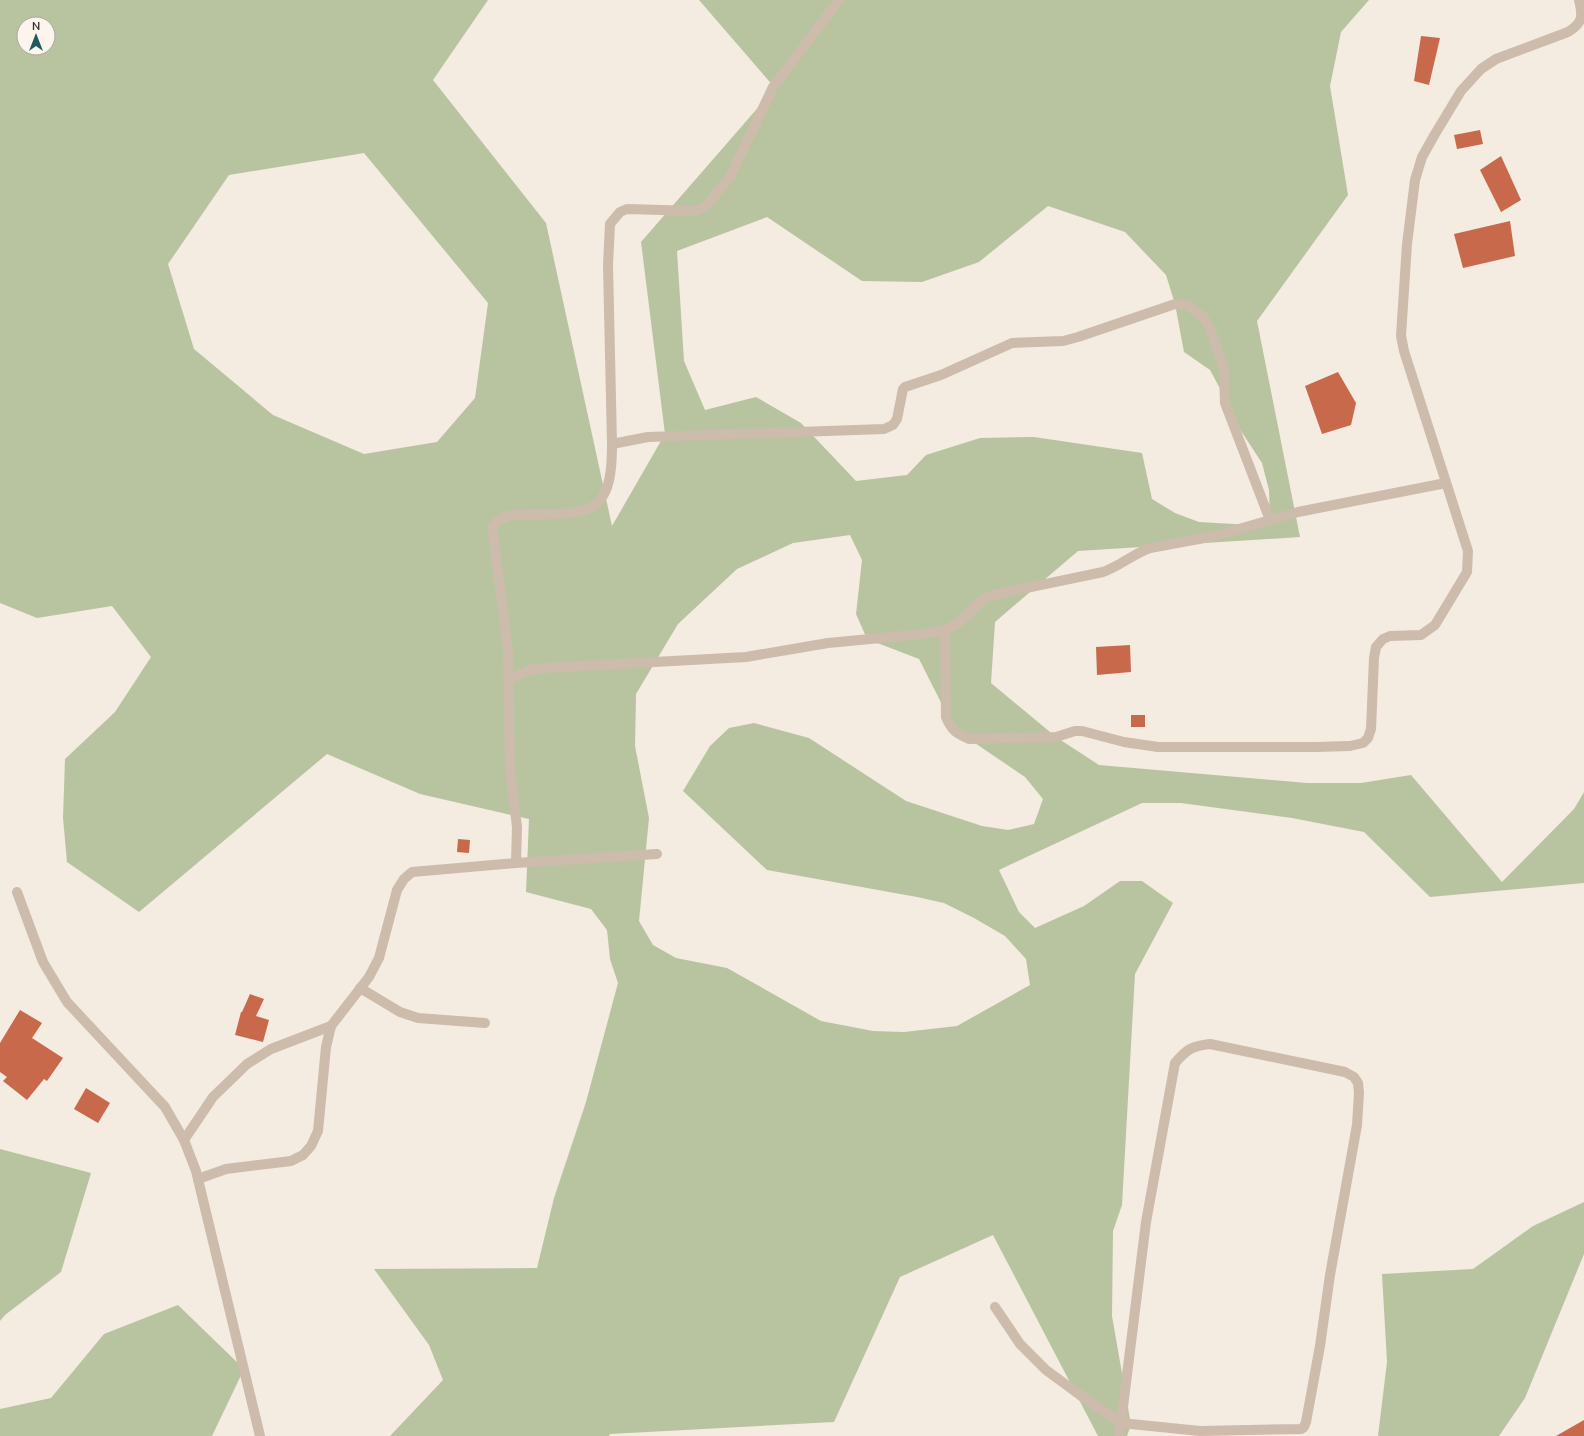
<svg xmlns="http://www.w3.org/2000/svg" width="1584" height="1436" font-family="'Nunito Sans',sans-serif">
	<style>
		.green { fill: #b8c4a0; fill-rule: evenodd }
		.building { fill: #c8694b }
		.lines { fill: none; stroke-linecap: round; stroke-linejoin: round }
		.street { stroke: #cdbbac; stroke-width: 10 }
	</style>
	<rect width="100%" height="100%" fill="#f4ebe1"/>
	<g class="green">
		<path d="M0 0H488L433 80 546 223 612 526 665 434 641 242 775 88 699 0H1369L1341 32 1330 86 1348 195 1257 321 1300 537 1078 551 995 622 991 683 1056 737 1099 765 1307 783H1361L1411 775 1502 882 1574 809 1584 792V883L1430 897 1364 832 1292 818 1181 803H1142L999 870 1019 912 1035 928 1084 906 1120 881H1142L1173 903 1135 974 1122 1205 1113 1231 1112 1316 1131 1425 1127 1436H1098L993 1235 900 1277 834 1422 610 1434 609 1436H390L443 1380 429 1345 374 1269 537 1268 554 1198 586 1102 618 983 610 959 607 930 591 909 526 892 529 819 420 794 327 754 139 912 67 862 63 818 65 759 115 712 151 657 112 606 37 618 0 603ZM24 24H48V48H24ZM364 153 488 303 475 398 437 442 364 454 273 415 194 349 168 264 229 175ZM1048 206 1125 232 1166 275 1175 304 1184 352 1210 370 1224 396 1228 411 1262 463 1269 490 1270 520 1251 525 1199 522 1175 513 1152 499 1142 453 1034 437 980 438 926 455 907 475 856 481 801 423 756 397 705 410 684 361 677 251 767 217 862 281 922 282 979 262ZM850 535 862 560 856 614 867 639 919 659 957 734 969 739 1025 777 1043 799 1034 824 1008 830 982 826 906 801 809 738 754 723 729 728 710 746 683 791 767 870 917 897 944 903 974 918 1005 936 1026 959 1030 985 957 1026 904 1032 873 1031 821 1021 727 968 676 958 653 945 639 921 649 818 635 746 636 694 678 624 737 569 793 543Z"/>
		<polygon points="0,1149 91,1173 61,1272 5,1315 0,1321"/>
		<polygon points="1584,1202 1584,1254 1525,1398 1499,1436 1378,1436 1387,1362 1382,1274 1473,1269 1533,1226"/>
		<polygon points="178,1305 244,1369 212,1436 0,1436 0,1409 51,1398 104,1334"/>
	</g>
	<g class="building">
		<polygon points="1421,36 1440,38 1429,85 1414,81"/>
		<polygon points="1480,130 1483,144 1457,149 1454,135"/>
		<polygon points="1501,156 1521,200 1501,212 1480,170"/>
		<polygon points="1510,221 1515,256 1463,268 1454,234"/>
		<polygon points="1338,372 1356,403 1351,425 1322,434 1305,386"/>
		<polygon points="1130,645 1131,672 1097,675 1096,647"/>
		<rect x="1131" y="715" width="14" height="12"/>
		<polygon points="458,839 470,840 469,853 457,852"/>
		<polygon points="250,994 264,999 256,1016 269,1020 263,1042 235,1035 241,1012 242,1012"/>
		<polygon points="20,1010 42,1023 32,1038 63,1058 47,1081 44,1079 27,1100 3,1081 7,1077 0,1072 0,1043"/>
		<polygon points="86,1088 110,1103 98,1123 74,1109"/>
		<polygon points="1584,1420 1584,1436 1556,1436"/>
	</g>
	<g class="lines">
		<g class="street">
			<polyline points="612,444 648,437 884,429 893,425 897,419 903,389 905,387 941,375 1012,343 1063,341 1078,337 1175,304 1187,305 1204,318 1210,328 1224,369 1225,403 1270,520"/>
			<path d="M945 630 946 717C952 731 956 733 969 739L1056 737 1075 731H1082L1124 742 1158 747H1316L1350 746 1363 743 1368 738 1371 729 1374 658 1376 647 1383 639 1390 636 1421 635 1435 625 1467 572 1468 551 1404 351 1401 336 1407 244 1415 180 1422 157 1435 134 1461 91 1481 69 1496 59 1568 32C1583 23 1583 16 1579 0"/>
			<path d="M508 679 534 669 545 668 746 657 828 643 923 634 945 630 956 625 985 598 992 595 1103 572C1120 566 1133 554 1150 548L1215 536 1298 512 1446 483"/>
			<path d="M516 863 517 827 510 769 508 650 492 527C497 520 502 518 511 515 531 514 574 516 590 508 599 504 606 493 608 484 612 471 612 457 612 444L608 265 610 224 620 212 627 209 696 211 705 207 730 177 773 87 839 0"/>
			<polyline points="17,892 43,962 67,1002 165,1107 184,1140 196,1171 260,1436"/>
			<polyline points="360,988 400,1012 418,1018 485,1023"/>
			<polyline points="184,1140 213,1097 247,1064 271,1049 331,1026 369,977 379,958 397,890 404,879 412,872 516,863 657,854"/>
			<polyline points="198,1179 226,1169 291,1161 303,1155 311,1146 318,1131 326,1047 331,1026"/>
			<path d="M995 1307 1020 1344 1046 1370 1080 1395 1121 1423 1200 1431 1301 1429 1304 1427 1306 1422 1320 1346 1330 1275 1357 1125 1359 1093 1358 1083 1354 1077 1345 1072 1210 1044C1192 1046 1187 1049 1175 1063L1146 1222 1121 1423 1119 1436"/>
		</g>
	</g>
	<g transform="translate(36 36)"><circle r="19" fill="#fbf5ee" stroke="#aea6a0"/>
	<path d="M0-3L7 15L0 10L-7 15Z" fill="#1f5a5e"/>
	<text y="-6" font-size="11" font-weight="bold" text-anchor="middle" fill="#3b302b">N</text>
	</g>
</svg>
